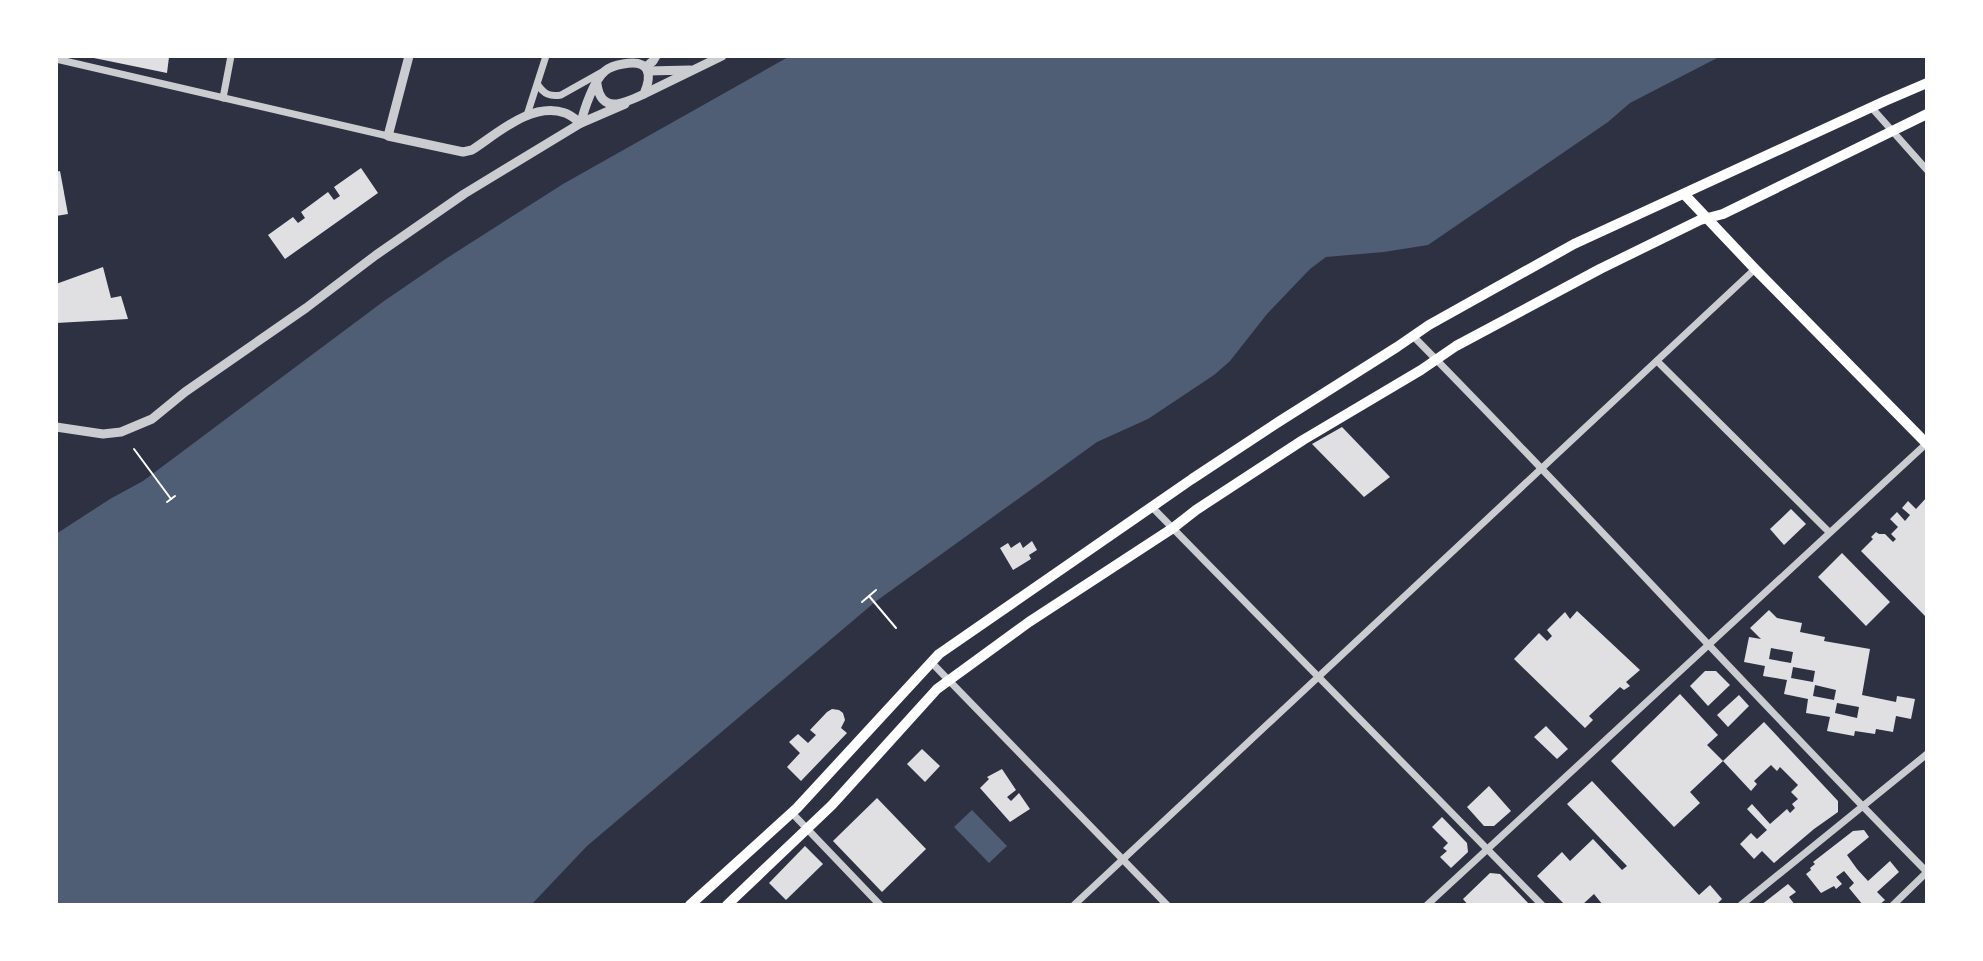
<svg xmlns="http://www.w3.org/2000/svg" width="1983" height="961" font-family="Barlow,sans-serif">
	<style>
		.water { fill: #4f5d75 }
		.building { fill: #e0e0e3; fill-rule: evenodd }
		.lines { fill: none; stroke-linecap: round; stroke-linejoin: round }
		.path { stroke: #fff; stroke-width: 2 }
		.minor { stroke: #caccd0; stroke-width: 7 }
		.tertiary { stroke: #caccd0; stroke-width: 9 }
		.secondary { stroke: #fff; stroke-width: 10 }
	</style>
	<rect width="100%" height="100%" fill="#2d3142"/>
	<g class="water">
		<polygon points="790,56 1721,56 1630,103 1608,122 1428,245 1384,252 1326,257 1310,269 1267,314 1230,361 1214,375 1148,419 1097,442 875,602 587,846 531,905 56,905 56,534 110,499 143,481 384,301 447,258 563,184"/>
		<polygon points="972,810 1007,846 989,863 954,827"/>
	</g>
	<g class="building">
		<polygon points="90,56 166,56 169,57 167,73 89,57"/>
		<polygon points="361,168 378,193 285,259 268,235 293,217 298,223 305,218 301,212 328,192 334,200 340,196 334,187"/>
		<polygon points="60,171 68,214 56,216 56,172"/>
		<polygon points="103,267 111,298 121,296 128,319 56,323 56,284"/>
		<polygon points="1342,427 1390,477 1364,497 1312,444"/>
		<polygon points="1927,497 1927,618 1861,551 1873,539 1871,537 1876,532 1879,534 1885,534 1893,542 1896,539 1891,534 1898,527 1890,519 1897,512 1905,521 1910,515 1902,508 1908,501 1916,509"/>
		<polygon points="1791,509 1806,524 1784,545 1770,529"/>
		<polygon points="1032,541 1037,550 1029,555 1031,559 1013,570 1000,548 1008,543 1011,548 1020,542 1023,548"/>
		<polygon points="1842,553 1890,602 1866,626 1818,577"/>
		<path d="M1769 610 1777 618 1802 623 1800 632 1825 637 1824 641 1870 649 1862 695 1896 702 1897 696 1915 699 1911 719 1896 716 1893 732 1876 729 1875 734 1855 731 1854 736 1827 731 1830 717 1806 713 1808 699 1784 694 1787 680 1763 676 1765 666 1744 662 1749 637 1761 639 1750 628ZM1771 648 1793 652 1791 663 1769 659ZM1793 667 1815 671 1813 682 1791 678ZM1815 685 1836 690 1834 700 1813 696ZM1837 703 1859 707 1857 718 1835 713Z"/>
		<polygon points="1577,611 1640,670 1626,682 1630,686 1624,690 1620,687 1589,716 1593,720 1585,728 1514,659 1539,633 1547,641 1552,636 1547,630 1565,612 1570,619"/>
		<polygon points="1705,671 1716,671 1730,685 1708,706 1690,686"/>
		<polygon points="1680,694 1718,735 1707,745 1723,761 1690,792 1700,803 1674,827 1611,761"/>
		<polygon points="1739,695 1749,706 1728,727 1717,715"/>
		<polygon points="832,709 839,710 843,713 845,720 841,728 847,733 801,781 787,767 800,753 789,742 798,734 808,743 816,735 810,730 827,712"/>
		<polygon points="1764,722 1838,801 1838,812 1814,829 1774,863 1762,851 1754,859 1740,844 1751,833 1757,839 1767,830 1747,809 1752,804 1770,824 1787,809 1790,813 1795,808 1792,804 1798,799 1791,792 1798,785 1780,767 1777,771 1771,765 1754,781 1757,784 1751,791 1723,761"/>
		<polygon points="1546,726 1568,749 1557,759 1534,737"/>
		<polygon points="922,749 940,766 925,782 907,764"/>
		<polygon points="1002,769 1016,790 1007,797 1011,801 1019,793 1030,809 1010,822 980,788 989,779 987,777"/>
		<polygon points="1592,781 1699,895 1710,885 1722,899 1716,905 1603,905 1594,894 1582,905 1565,905 1537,876 1562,852 1570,861 1593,839 1622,870 1627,866 1567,804"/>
		<polygon points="1489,786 1511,811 1494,826 1484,826 1467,807"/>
		<polygon points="877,798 926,849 882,892 833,841"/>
		<polygon points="1442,817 1467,843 1468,852 1451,868 1440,857 1447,851 1443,848 1448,843 1432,827"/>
		<polygon points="1864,830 1869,837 1847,855 1857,869 1868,881 1890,861 1899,872 1877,892 1885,900 1879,905 1863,905 1849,888 1854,883 1844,871 1836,877 1842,884 1836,889 1834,886 1821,893 1806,874 1811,870 1810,868 1815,864 1813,862 1853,831"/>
		<polygon points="805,846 823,864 786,900 769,883"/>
		<polygon points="1490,873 1500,874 1530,905 1468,905 1463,899"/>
		<polygon points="1788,884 1796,892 1789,897 1795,905 1761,905"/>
	</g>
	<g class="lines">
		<g class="path">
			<polyline points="134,449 171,499"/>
			<polyline points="167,502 175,496"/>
			<polyline points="869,596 896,628"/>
			<polyline points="862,602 876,590"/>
		</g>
		<g class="minor">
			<polyline points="56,59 388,136"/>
			<path d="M538 85C544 94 550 97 561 95L602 72"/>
			<polyline points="223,98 231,56"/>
			<polyline points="1871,107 1927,170"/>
			<polyline points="527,115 546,56"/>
			<path d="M1413 336C1587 512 1753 696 1927 872"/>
			<polyline points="1657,361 1829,532"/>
			<polyline points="1151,506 1542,905"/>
			<polyline points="931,662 1167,905"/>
			<polyline points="792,813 880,905"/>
			<polyline points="1074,905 1755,269"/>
			<polyline points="1427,905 1927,443"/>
			<polyline points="1741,905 1927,754"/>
			<polyline points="1893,905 1927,872"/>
		</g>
		<g class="tertiary">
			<path d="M409 56 388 136 463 152 472 150C497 134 532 101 565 113 571 115 576 120 581 123"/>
			<polyline points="646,67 653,61 656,56"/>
			<polyline points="648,71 690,70"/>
			<polyline points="644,94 722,56"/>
			<path d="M581 123C584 109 594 80 605 71 611 66 617 65 623 64 649 59 653 73 644 94 625 103 601 115 597 84"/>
			<polyline points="56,427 103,434 121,432 152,419 185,392 306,308 376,255 464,194 581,123 625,104"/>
		</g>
		<g class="secondary">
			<polyline points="1684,194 1755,269 1927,444"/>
			<polyline points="690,905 797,808 939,654 1192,479 1280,421 1397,347 1429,325 1574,244 1885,101 1927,83"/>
			<polyline points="727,905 832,805 937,689 1029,622 1173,528 1196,510 1303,440 1421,370 1456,346 1600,269 1700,220 1723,214 1927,114"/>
		</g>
	</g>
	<rect width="1983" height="961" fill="none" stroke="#ffffff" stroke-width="116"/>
</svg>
